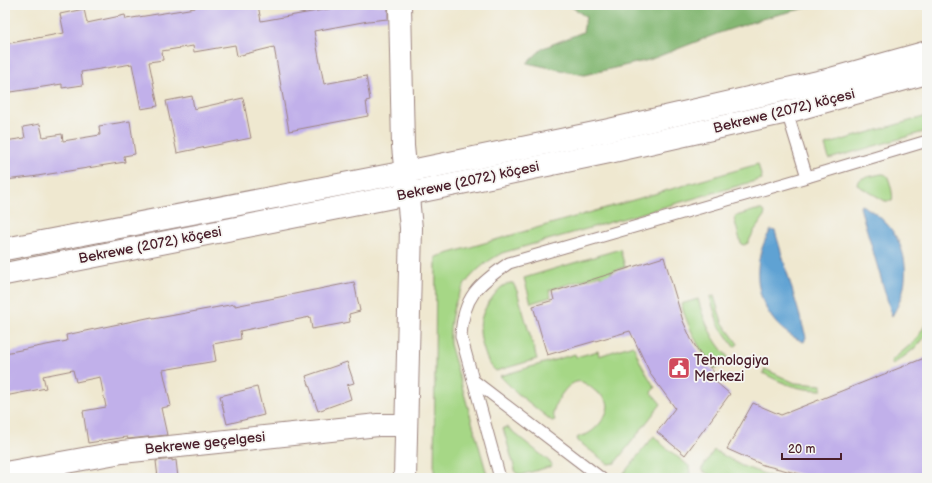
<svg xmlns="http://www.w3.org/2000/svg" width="932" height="483" font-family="'Balsamiq Sans',sans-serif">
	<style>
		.green { fill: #a6d786; stroke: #787b58 }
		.forest { fill: #84b873; stroke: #676c4f }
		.water { fill: #5ea2d3; stroke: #54607f }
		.building { fill: #c1b0ea }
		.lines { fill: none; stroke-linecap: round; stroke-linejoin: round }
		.service-casing { stroke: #9c847e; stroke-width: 13 }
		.minor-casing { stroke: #9c847e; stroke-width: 24 }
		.secondary-casing { stroke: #9c847e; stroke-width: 24 }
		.service { stroke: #fff; stroke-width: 11 }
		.minor { stroke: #fff; stroke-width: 22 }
		.secondary { stroke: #fff; stroke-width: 22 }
		.labels { text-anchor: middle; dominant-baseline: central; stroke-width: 3.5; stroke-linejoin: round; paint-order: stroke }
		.street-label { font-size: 14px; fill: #4a1f2b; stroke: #f6f6f2 }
		.poi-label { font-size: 14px; fill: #4a1f2b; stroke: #f6f6f2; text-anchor: start }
	</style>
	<rect width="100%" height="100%" fill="#f6f6f2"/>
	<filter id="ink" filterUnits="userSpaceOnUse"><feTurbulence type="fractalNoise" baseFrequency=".025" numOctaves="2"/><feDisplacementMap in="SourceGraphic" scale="8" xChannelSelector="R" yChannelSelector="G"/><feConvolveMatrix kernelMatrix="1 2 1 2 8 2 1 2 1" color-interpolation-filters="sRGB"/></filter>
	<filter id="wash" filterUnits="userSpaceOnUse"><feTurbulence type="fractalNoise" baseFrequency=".012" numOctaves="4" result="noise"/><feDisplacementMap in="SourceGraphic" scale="16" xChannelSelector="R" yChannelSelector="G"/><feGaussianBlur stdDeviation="0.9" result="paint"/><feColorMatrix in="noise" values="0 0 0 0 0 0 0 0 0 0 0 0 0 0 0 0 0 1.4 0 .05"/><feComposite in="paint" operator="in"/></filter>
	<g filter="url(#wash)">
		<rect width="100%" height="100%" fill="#efe8d0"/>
		<g class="green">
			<polygon points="927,116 927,131 829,159 825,145"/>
			<path d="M758 164 762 179 502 253C465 273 448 301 450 344L488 478H434L436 257Z"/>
			<path d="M881 174C884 174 885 174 887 176 890 180 894 197 892 201H885L857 185 858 181 863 178Z"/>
			<polygon points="756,210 762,210 765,212 764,217 754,231 748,243 744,245 741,244 734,218 736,216"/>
			<polygon points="620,249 625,267 611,272 613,279 603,282 600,275 549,290 551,297 531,303 524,278"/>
			<path d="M510 283H513L517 291 537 359 496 371C489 365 486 358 484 350 477 330 479 315 492 298 497 291 502 285 510 283Z"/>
			<polygon points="714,296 722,322 738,344 734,347 718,324 710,297"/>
			<path d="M698 299C704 321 712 340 728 357L715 369C698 349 689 328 681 304Z"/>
			<path d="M927 322C927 325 928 329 927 332 924 343 903 358 893 364L891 361 916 340Z"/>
			<path d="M633 345 641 364 655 388 651 392 661 404 615 463 608 464 578 441 577 438C581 435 585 436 589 433 598 428 608 415 608 405 606 398 601 395 595 391 592 388 587 384 582 382 569 378 554 403 553 414L555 420 552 421 517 393 500 376 575 354 576 357 598 351 599 356Z"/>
			<path d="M765 369 795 383 822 385V390C798 390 783 384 763 373Z"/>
			<polygon points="507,427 550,462 552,466 521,475 516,473 503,428"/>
			<polygon points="654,436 665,447 689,466 690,473 686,478 627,478 623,474"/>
			<polygon points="714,450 742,466 776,478 715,478 701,470"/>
		</g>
		<polygon class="forest" points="569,5 818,5 768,17 719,33 649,60 584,75 527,63 543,48 583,32 586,17"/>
		<g class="water">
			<path d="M861 205C905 226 918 275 892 316L860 207Z"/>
			<path d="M771 230 775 231 806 337 804 342C758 324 745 269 771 230Z"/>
		</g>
		<g id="blocks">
			<g class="building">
				<polygon points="195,5 258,5 261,21 351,5 388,5 388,19 368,21 314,31 324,84 366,76 370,100 366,101 368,116 289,131 274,47 237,56 235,45 194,52 193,46 162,51 163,60 149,62 158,106 141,109 132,64 81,72 83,85 62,88 62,84 5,93 5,44 64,33 60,14 84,9 87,23 125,15 126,19 195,8"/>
				<polygon points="192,96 194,109 243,98 251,138 177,153 166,101"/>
				<polygon points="130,121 135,154 124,156 125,162 31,177 5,180 5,141 25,138 23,127 40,124 43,137 62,134 63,141 100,135 99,126"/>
				<polygon points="664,257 683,321 691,339 701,356 714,372 709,376 730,394 685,455 657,432 675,408 651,375 630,331 547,355 533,306 554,300 552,292"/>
				<polygon points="354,282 360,311 349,314 350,322 312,329 310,317 240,331 241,339 213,344 216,361 163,370 171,406 161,408 167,435 128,439 127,437 88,443 83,411 106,407 100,377 76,382 73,370 43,376 46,388 5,396 5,353 67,341 66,335 152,317 153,319 235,304 235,306"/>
				<polygon points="927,357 927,478 806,478 804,475 763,465 727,449 753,403 781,415"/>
				<polygon points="347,362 354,383 347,385 351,399 318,411 306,376"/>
				<polygon points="257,387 264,415 227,424 220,396"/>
				<polygon points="172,459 172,461 176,460 178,478 158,478 156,461"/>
			</g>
		</g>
	</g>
	<g filter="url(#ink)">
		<use href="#blocks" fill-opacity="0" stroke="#9c847e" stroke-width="1"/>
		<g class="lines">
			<g class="service-casing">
				<g id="service">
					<polyline points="787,112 807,177 927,141"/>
					<polyline points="473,380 601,478"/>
					<path d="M500 478 461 336C463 297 478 284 509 263L807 177"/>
				</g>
			</g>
			<g class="minor-casing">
				<g id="minor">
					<polyline points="400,5 403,146 411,228 405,478"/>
					<polyline points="5,473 122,452 378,425 406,425"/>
				</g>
			</g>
			<g class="secondary-casing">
				<g id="secondary">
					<polyline points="5,249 406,172 609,130 827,80 927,52"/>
					<polyline points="5,274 408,194 614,151 787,112 927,73"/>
				</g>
			</g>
			<use href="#service" class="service"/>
			<use href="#minor" class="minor"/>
			<use href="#secondary" class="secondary"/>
		</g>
	</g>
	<defs>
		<g id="civic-square" transform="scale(1.15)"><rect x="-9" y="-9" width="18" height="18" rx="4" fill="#d1495b" stroke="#f6f6f2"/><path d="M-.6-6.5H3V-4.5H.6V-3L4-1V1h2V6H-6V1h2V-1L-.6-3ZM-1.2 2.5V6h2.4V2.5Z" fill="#fff"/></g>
	</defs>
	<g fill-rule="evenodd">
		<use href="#civic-square" x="679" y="368"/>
	</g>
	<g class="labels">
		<g class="street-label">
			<text transform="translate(784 111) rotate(-14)">Bekrewe (2072) köçesi</text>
			<text transform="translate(468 181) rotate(-12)">Bekrewe (2072) köçesi</text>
			<text transform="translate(150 245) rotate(-11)">Bekrewe (2072) köçesi</text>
			<text transform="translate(205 443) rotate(-6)">Bekrewe geçelgesi</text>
		</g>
		<g class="poi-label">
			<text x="694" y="360">Tehnologiya<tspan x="694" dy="16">Merkezi</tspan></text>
		</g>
	</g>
	<rect width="932" height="483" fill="none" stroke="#f6f6f2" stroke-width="20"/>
	<path d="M782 453v6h59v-6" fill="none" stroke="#4a1f2b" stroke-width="2"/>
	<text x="788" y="453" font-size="12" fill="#4a1f2b" stroke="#f6f6f2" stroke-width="3" paint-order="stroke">20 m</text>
</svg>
